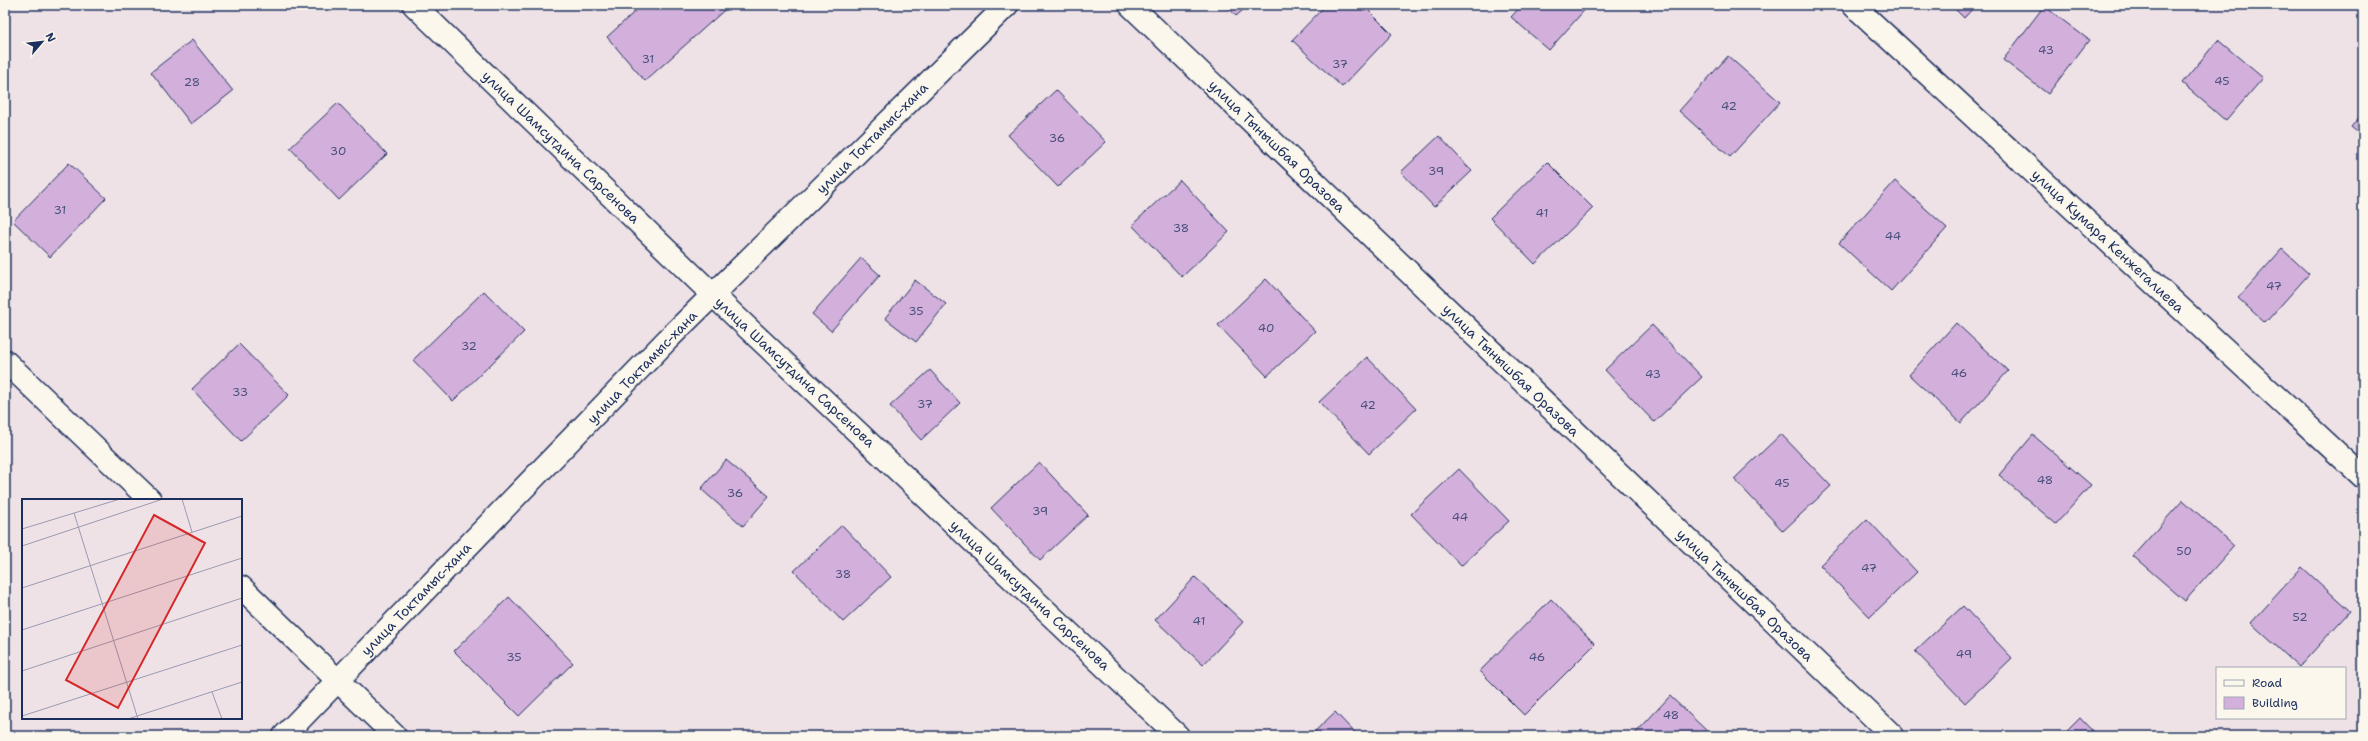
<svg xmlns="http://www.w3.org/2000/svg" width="2368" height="741" font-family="'Shantell Sans',sans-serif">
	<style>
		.building { fill: #d2b0db; stroke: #1b2f5e }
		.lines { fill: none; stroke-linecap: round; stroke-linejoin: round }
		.street-casing { stroke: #1b2f5e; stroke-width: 25 }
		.street { stroke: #fbf7ec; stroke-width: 22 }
		.labels { text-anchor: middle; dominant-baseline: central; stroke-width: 3; stroke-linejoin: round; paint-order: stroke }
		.number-label { font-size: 12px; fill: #494f7d }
		.street-label { font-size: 14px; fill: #1b2f5e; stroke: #fbf7ec }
		.inset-road { fill: none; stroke: #9a9ab0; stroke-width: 1 }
		.view { fill: #d62828; fill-opacity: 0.15; stroke: #d62828; stroke-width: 2 }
		.inset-edge { fill: none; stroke: #1b2f5e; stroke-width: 2 }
	</style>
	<rect width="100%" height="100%" fill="#efe2e7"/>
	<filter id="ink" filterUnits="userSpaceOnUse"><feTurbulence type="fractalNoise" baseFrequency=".025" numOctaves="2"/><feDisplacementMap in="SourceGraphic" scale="8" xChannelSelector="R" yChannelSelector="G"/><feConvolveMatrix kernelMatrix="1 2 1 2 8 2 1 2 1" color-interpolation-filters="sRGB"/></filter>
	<g filter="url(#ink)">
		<g class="building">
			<polygon points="642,5 730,5 645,81 607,37"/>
			<polygon points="1226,5 1249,5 1236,16"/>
			<polygon points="1326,5 1363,5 1392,34 1342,87 1292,40"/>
			<polygon points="1522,5 1589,5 1549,50 1511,17"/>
			<polygon points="1951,5 1976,5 1964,18"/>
			<polygon points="2044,6 2089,40 2048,94 2003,60"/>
			<polygon points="192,40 233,91 191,124 151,72"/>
			<polygon points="2218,40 2263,78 2226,121 2182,83"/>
			<polygon points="1728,56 1780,102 1730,157 1679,111"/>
			<polygon points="1056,90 1106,142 1058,187 1008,135"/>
			<polygon points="338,103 387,154 339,200 290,148"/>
			<polygon points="2363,113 2363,137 2351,127"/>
			<polygon points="1439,136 1472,171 1434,207 1401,172"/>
			<polygon points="1547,162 1593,208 1535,264 1490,218"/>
			<polygon points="69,163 106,198 50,257 13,221"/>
			<polygon points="1180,180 1229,232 1182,277 1132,225"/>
			<polygon points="1895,181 1947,228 1891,291 1839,243"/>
			<polygon points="2282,249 2309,274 2265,323 2238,298"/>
			<polygon points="861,258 880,275 831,331 812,314"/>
			<polygon points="1266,279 1315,331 1267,376 1218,325"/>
			<polygon points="915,280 946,304 916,342 885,318"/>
			<polygon points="484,291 524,332 453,401 413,360"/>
			<polygon points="1956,323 2008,371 1961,423 1909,375"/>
			<polygon points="1652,325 1702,377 1654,422 1605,370"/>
			<polygon points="239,344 289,395 241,441 192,389"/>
			<polygon points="1367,357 1416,409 1369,454 1319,402"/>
			<polygon points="930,370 960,403 921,440 890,406"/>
			<polygon points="1781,434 1831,486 1783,531 1734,479"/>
			<polygon points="2033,435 2091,485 2056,524 1999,475"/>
			<polygon points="726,460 769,496 743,526 701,489"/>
			<polygon points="1039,462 1088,515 1040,560 991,508"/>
			<polygon points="1459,469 1509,521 1461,566 1411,514"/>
			<polygon points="2183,500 2234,546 2185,601 2133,556"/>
			<polygon points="1867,519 1917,572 1870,617 1820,565"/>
			<polygon points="842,525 891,577 843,622 794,571"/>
			<polygon points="2302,567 2350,611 2299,667 2251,623"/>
			<polygon points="1195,577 1243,622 1203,665 1155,620"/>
			<polygon points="509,597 573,663 519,716 454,651"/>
			<polygon points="1551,599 1595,644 1524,715 1480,671"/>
			<polygon points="1963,606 2012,658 1965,703 1915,651"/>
			<polygon points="1670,696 1709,733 1707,736 1633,736"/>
			<polygon points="1335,712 1358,736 1310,736"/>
			<polygon points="2080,718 2097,736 2062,736"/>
		</g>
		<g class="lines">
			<g class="street-casing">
				<g id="street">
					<polyline points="414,5 713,295 1178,736"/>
					<polyline points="1130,5 1893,736"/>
					<polyline points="1853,5 2363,477"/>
					<polyline points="5,361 150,500"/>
					<polyline points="241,587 395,736"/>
					<polyline points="284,736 668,339 1007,5"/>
				</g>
			</g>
			<use href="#street" class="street"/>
		</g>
	</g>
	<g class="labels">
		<g class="number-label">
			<text x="2046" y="50">43</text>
			<text x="648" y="59">31</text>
			<text x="1340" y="64">37</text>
			<text x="2222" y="81">45</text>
			<text x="192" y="82">28</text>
			<text x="1729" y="106">42</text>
			<text x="1057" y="138">36</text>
			<text x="338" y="151">30</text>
			<text x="1436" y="171">39</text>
			<text x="60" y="210">31</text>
			<text x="1542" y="213">41</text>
			<text x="1181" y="228">38</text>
			<text x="1893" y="236">44</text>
			<text x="2274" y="286">47</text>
			<text x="916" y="311">35</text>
			<text x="1266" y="328">40</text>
			<text x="469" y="346">32</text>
			<text x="1959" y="373">46</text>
			<text x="1653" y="374">43</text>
			<text x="240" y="392">33</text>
			<text x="925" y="404">37</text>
			<text x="1368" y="405">42</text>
			<text x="2045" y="480">48</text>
			<text x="1782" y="483">45</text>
			<text x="735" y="493">36</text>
			<text x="1040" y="511">39</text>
			<text x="1460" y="517">44</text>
			<text x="2184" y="551">50</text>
			<text x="1869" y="568">47</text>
			<text x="843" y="574">38</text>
			<text x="2300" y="617">52</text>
			<text x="1199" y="621">41</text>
			<text x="1964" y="654">49</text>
			<text x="514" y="657">35</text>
			<text x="1537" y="657">46</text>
			<text x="1671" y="715">48</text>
		</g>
		<g class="street-label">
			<text transform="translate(872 138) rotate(-45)">улица Токтамыс-хана</text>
			<text transform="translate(1277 146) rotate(44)">улица Тынышбая Оразова</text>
			<text transform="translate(561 147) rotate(44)">улица Шамсутдина Сарсенова</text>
			<text transform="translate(2108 241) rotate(43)">улица Кумара Кенжегалиева</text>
			<text transform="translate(642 367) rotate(-46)">улица Токтамыс-хана</text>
			<text transform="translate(1511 370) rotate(44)">улица Тынышбая Оразова</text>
			<text transform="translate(795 372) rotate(43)">улица Шамсутдина Сарсенова</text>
			<text transform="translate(1030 595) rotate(43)">улица Шамсутдина Сарсенова</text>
			<text transform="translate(1745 595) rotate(44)">улица Тынышбая Оразова</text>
			<text transform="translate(416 599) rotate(-46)">улица Токтамыс-хана</text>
		</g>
	</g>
	<g transform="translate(22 499)">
		<rect width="220" height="220" fill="#efe2e7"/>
		<path class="inset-road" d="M160 0 170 33M52 14 116 220M0 30 98 0M0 47 141 0M0 89 220 17M0 131 220 59M0 172 220 99M190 193 200 220M0 217 220 146M106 220 220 183"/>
		<path class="view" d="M132 16 183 44 96 209 44 181Z"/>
		<rect width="220" height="220" class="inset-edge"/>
	</g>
	<rect width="2368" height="741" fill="none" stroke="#fbf7ec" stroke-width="20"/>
	<rect x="10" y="10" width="2348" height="721" fill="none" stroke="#1b2f5e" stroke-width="1.5" filter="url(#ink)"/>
	<rect x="2216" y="667" width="130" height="52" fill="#fbf7ec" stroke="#a1a7b3"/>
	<rect x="2224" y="680" width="20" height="6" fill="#fbf7ec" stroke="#a1a7b3"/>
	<text x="2252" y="687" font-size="12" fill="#1b2f5e">Road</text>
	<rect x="2224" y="697" width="20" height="12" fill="#d2b0db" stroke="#a1a7b3"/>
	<text x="2252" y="707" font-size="12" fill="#1b2f5e">Building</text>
	<g transform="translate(42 42) rotate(62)" stroke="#fbf7ec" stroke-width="3" paint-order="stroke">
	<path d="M0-3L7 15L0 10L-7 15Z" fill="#1b2f5e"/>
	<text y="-6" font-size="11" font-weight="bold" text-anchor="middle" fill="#1b2f5e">N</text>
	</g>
</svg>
